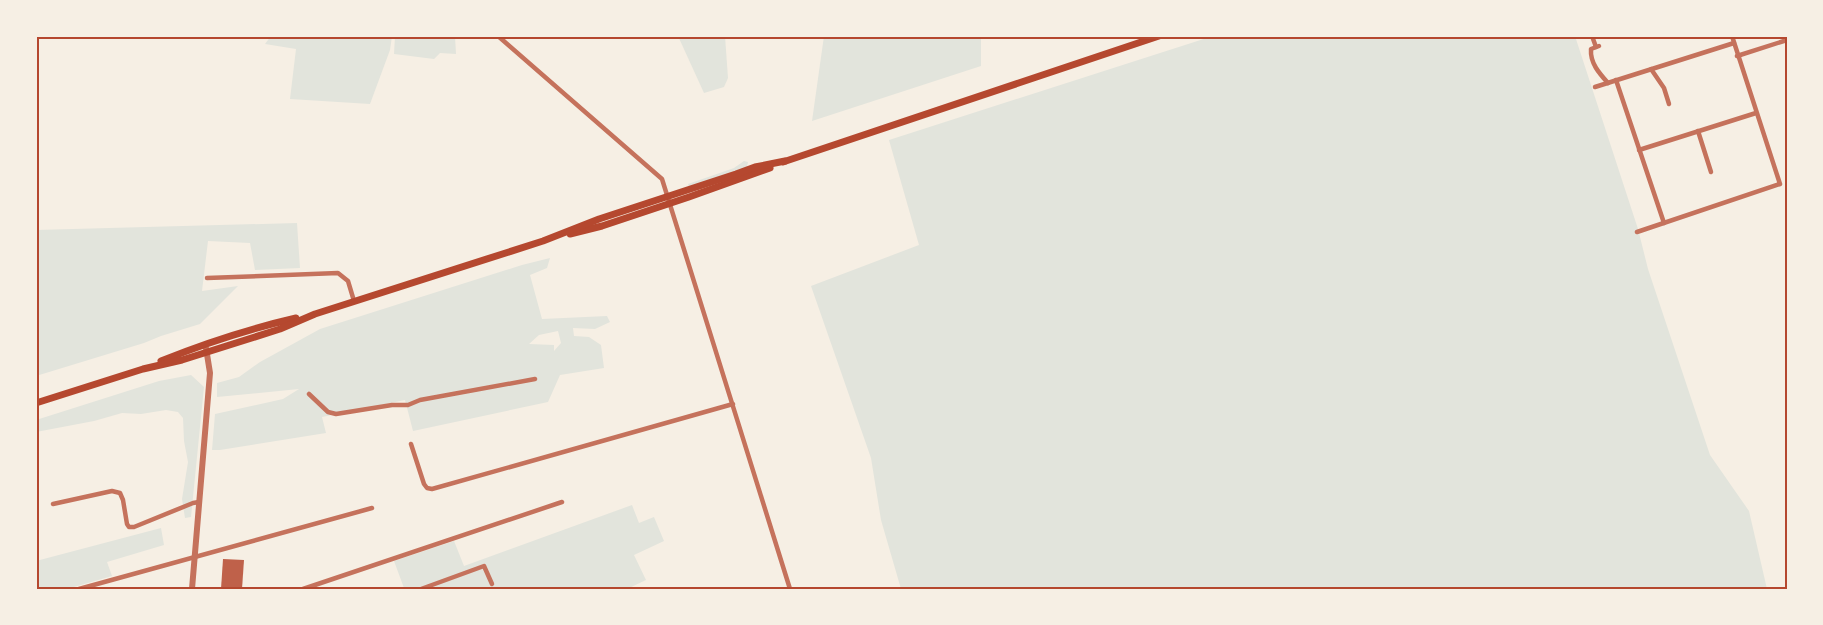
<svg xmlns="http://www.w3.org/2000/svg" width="1823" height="625" font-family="Cabin,sans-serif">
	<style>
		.green { fill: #e2e4dc; fill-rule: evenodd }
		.building { fill: #bf614a }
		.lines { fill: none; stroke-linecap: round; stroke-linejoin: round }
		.minor { stroke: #c5725c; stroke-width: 4.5 }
		.tertiary { stroke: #c5725c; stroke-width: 6 }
		.secondary { stroke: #b5482f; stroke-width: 7 }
		.neatline { fill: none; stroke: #b5482f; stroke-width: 2 }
	</style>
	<rect width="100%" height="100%" fill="#f6efe4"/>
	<g class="green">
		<polygon points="271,36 392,36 390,50 370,104 290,99 296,49 265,44"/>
		<polygon points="395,36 455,36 456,54 440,53 434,59 394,54"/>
		<polygon points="678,36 725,36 728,78 724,87 704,93"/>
		<polygon points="824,36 981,36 981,66 812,121"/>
		<polygon points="1213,36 1575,36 1638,229 1648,269 1710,455 1749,511 1767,589 901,589 881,520 871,458 811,286 919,245 889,140"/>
		<polygon points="744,161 748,162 747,167 689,187 688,184 734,168"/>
		<polygon points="297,223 300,268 255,270 250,243 208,241 202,291 238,286 200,324 161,336 144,343 36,376 36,230"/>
		<path d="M550 258 547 268 530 275 542 319 607 316 610 322 595 329 573 328 574 336 589 337 601 345 604 368 560 375 548 402 413 431 405 400 322 417 326 433 220 450H212L215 414 283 399 299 389 217 397V383L239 377 260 362 320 329 522 265ZM558 331 561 343 554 351V345L529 344 539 335Z"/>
		<polygon points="191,375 204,387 191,517 185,518 182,499 188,462 184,441 183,418 178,412 166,410 141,414 122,413 94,421 36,432 36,420 159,381"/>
		<polygon points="632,505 639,523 654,517 664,541 634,555 646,580 627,589 402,589 404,588 394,561 454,541 464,566"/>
		<polygon points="161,528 164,545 107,562 112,576 67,589 36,589 36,561"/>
	</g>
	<polygon class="building" points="223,559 244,560 242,589 221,589"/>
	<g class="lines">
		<g class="minor">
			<polyline points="498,36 662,179 790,589"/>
			<polyline points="1592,36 1596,47"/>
			<path d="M1599 46 1591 49C1590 63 1599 73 1608 83"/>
			<polyline points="1737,56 1787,40"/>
			<polyline points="1651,69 1664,88 1669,104"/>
			<polyline points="1616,80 1664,223"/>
			<polyline points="1595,87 1734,43"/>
			<polyline points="1698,131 1711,172"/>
			<polyline points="1639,150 1756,113"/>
			<polyline points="1637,232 1780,184 1732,36"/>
			<polyline points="207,278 338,273 348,281 354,301"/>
			<polyline points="309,394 328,412 336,414 392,405 408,405 420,400 535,379"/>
			<polyline points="411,444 424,484 427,488 432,489 733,404"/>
			<polyline points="53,504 112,491 120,493 123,500 127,524 129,527 134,527 193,503 199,502"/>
			<polyline points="79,589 372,508"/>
			<polyline points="303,589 562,502"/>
			<polyline points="421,589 484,566 492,584"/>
		</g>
		<polyline class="tertiary" points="192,589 210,373 206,348"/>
		<g class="secondary">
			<polyline points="783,162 1159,36"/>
			<polyline points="570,234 602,226 689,197 770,168"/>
			<path d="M161 361C203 344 253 328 296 318"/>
			<polyline points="36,403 143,369 182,360 280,329 315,314 543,241 599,219 736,174 755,167 785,161"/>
		</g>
	</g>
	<rect width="1823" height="625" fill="none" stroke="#f6efe4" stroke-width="75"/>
	<rect x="38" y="38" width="1748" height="550" class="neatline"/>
</svg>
